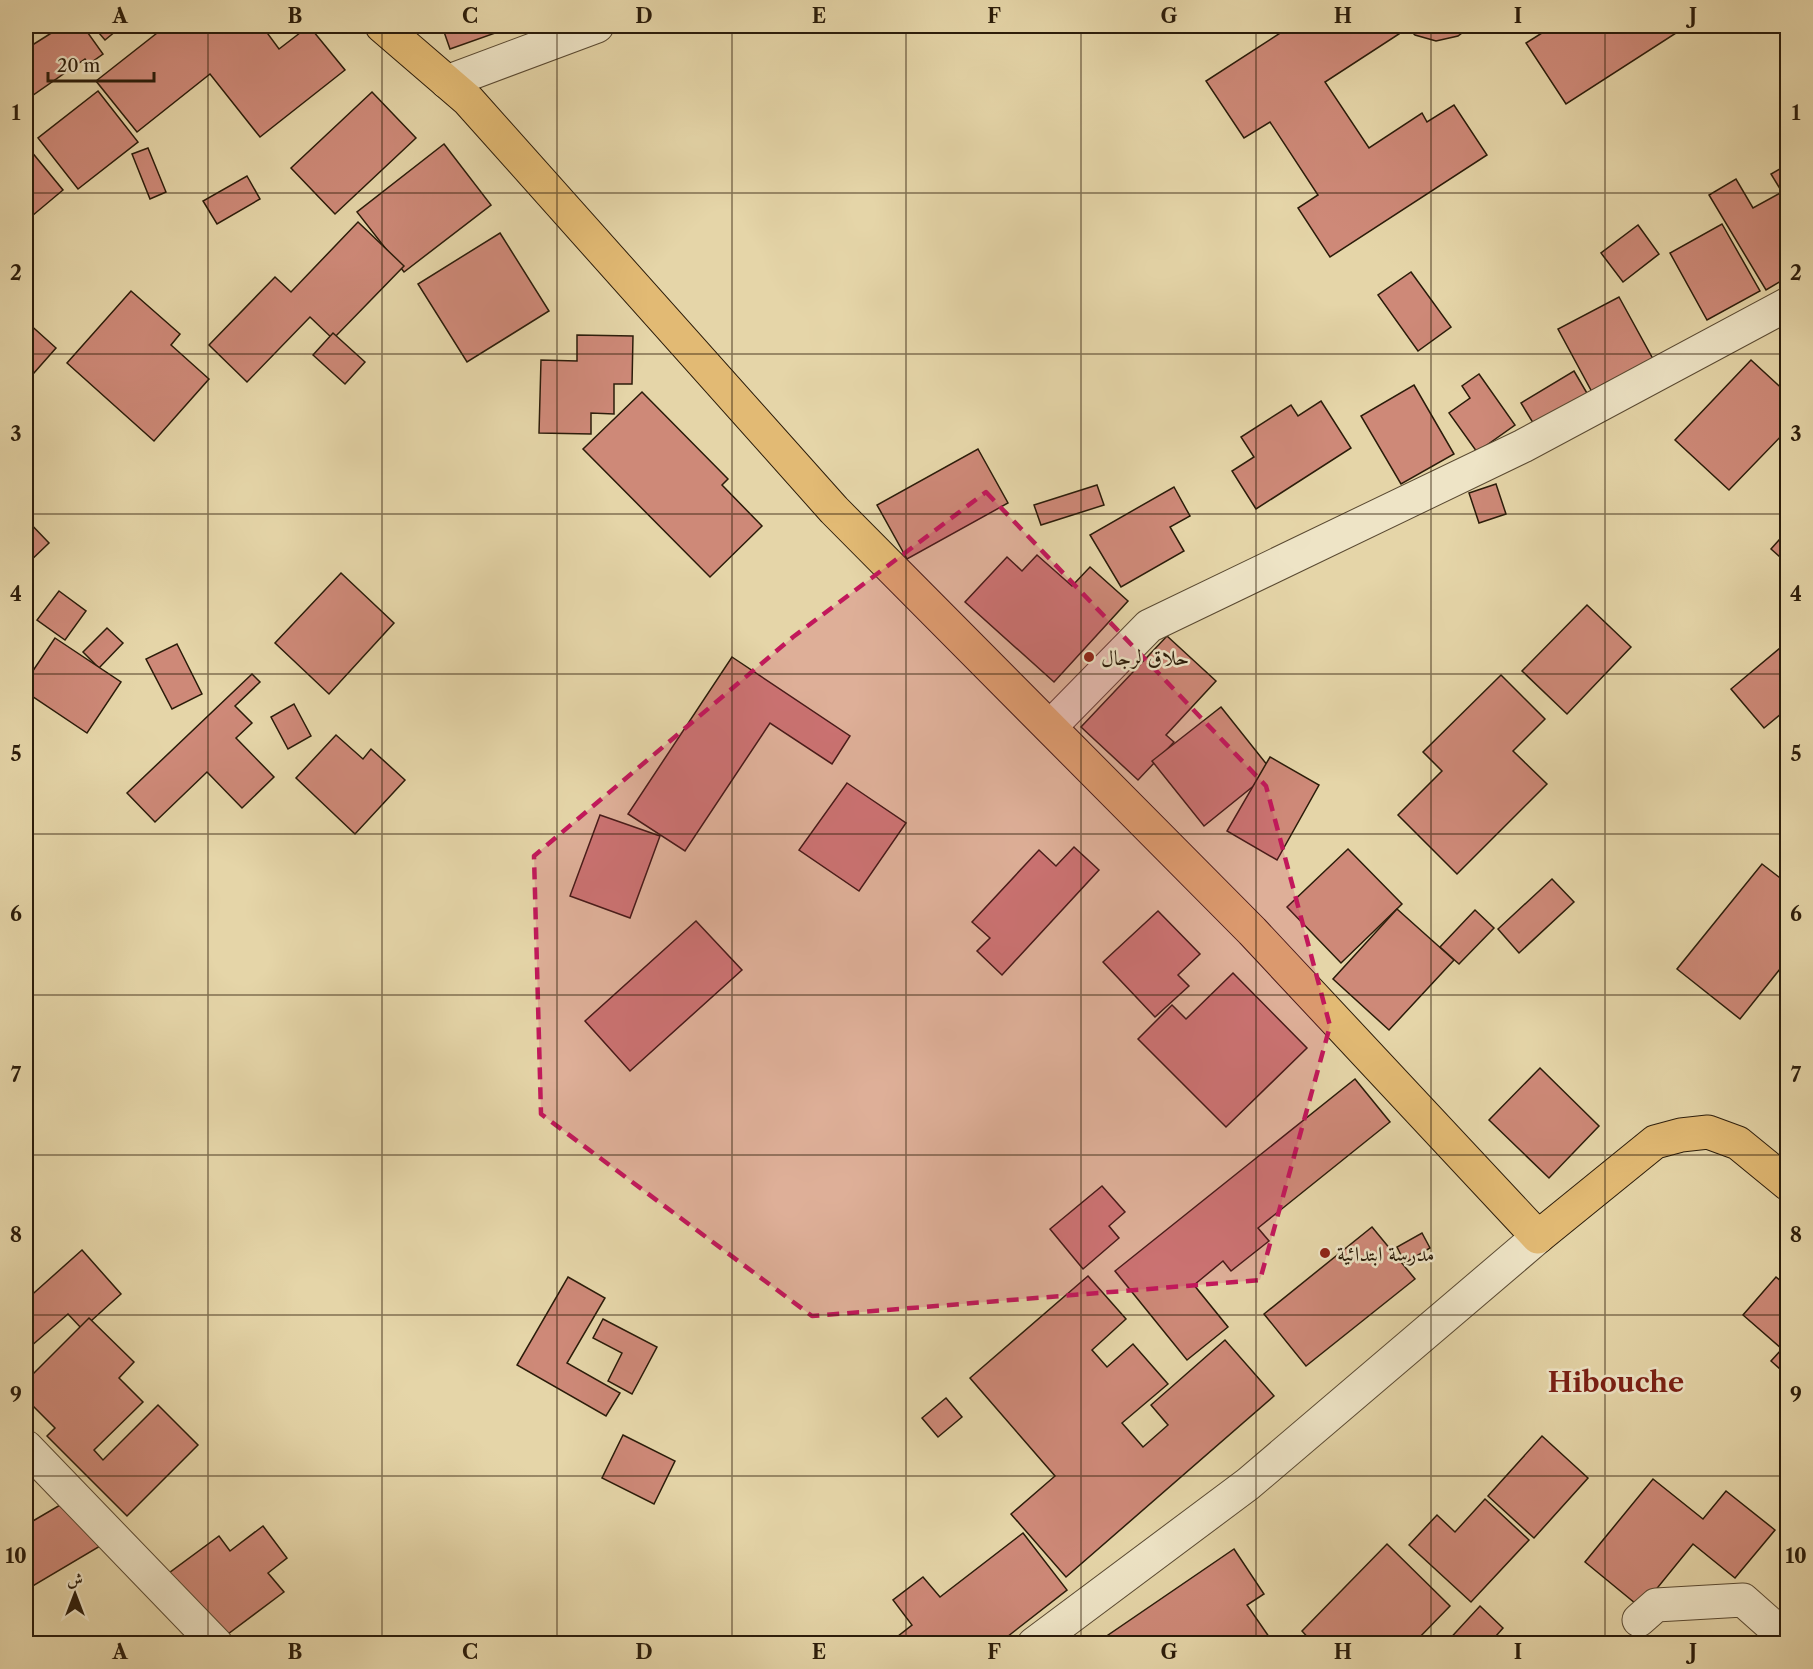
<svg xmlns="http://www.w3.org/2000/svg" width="1813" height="1669" font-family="'Libre Caslon Text',Amiri,serif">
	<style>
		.building { fill: #ce8978; stroke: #2b1c0a; stroke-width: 1.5 }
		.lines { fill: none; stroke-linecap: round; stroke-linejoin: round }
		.minor-casing { stroke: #5a4a32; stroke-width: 35 }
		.major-casing { stroke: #2b1c0a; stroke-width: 35 }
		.minor { stroke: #eee4c6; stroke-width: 33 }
		.major { stroke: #e2ba74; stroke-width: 33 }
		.marked { fill: #c2185b; fill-opacity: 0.2; stroke: #c2185b; stroke-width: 4.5; stroke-dasharray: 12 8; stroke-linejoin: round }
		.grid { fill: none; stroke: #2b1c0a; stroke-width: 1.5; stroke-opacity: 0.55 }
		.poi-dot { fill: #8f2418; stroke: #eee4c6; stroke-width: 2 }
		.labels { text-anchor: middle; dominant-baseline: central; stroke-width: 5; stroke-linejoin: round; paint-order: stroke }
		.poi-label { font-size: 21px; fill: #2b1c0a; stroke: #eee4c6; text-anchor: start }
		.district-label { font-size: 27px; font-weight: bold; fill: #7a1f14; stroke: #eee4c6 }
		.neatline { fill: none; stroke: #2b1c0a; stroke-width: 2 }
		.grid-label { font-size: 20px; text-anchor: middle; font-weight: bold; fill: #2b1c0a }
	</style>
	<rect width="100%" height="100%" fill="#e5d5a8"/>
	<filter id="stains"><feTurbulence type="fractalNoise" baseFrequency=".00333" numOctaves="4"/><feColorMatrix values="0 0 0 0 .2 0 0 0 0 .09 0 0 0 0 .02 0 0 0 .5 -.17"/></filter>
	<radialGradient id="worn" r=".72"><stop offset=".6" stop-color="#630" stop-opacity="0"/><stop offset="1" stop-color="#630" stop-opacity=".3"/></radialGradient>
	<g class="building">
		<polygon points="48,26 83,26 103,54 89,64 85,59 26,100 26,49 53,32"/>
		<polygon points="93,26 122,26 105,40"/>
		<polygon points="166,26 272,26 265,30 279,49 309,26 345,70 260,137 210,74 137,132 96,81"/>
		<polygon points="442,26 515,26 450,49"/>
		<polygon points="1291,26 1471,26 1458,36 1436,41 1415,35 1408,28 1325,82 1369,148 1422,113 1427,122 1454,105 1487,155 1330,257 1298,208 1318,195 1270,122 1244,138 1206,81"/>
		<polygon points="1553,26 1687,26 1566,104 1526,43"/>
		<polygon points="98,91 138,142 78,189 38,138"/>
		<polygon points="372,92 416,138 335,214 291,168"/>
		<polygon points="444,144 491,205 404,272 357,212"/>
		<polygon points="26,145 63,190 26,221"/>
		<polygon points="148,148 166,192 150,199 132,154"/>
		<polygon points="1785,166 1788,170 1788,277 1766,290 1709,195 1736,179 1753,208 1782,192 1771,174"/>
		<polygon points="247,176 260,199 217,224 203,201"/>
		<polygon points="358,222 404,266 333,339 310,317 247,382 209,345 275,277 291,292"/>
		<polygon points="1722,224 1760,291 1707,320 1670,253"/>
		<polygon points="1638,225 1659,254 1623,282 1601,253"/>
		<polygon points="500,233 549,311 467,362 418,284"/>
		<polygon points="1411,272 1451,327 1418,351 1378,295"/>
		<polygon points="131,291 180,334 171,345 209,379 154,441 67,363"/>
		<polygon points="1619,297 1653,359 1592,392 1558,329"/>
		<polygon points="26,321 56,348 26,382"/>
		<polygon points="333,333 365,362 345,384 313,355"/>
		<polygon points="577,335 633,336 632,384 614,384 614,414 591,413 591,434 539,433 541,360 577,361"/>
		<polygon points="1751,360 1788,394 1788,429 1729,490 1675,440"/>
		<polygon points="1574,371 1591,400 1538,431 1521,403"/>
		<polygon points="1479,374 1515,425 1477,452 1449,413 1470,398 1462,386"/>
		<polygon points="1414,385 1454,454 1401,484 1361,416"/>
		<polygon points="642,392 728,479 722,485 762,526 710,577 583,449"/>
		<polygon points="1321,401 1351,448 1256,509 1232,471 1254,457 1241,437 1291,405 1298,416"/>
		<polygon points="978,449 1008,503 907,559 877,505"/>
		<polygon points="1496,484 1506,514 1479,523 1469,493"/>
		<polygon points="1097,485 1104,505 1041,525 1034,505"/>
		<polygon points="1174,487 1190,516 1170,527 1184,551 1121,587 1090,535"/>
		<polygon points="26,519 49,543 26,565"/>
		<polygon points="1787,531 1788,531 1788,564 1771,549"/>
		<polygon points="1037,555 1072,586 1090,567 1128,601 1054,682 965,602 1007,557 1022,571"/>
		<polygon points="341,573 394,623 329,694 275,643"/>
		<polygon points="59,591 86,611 65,640 37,620"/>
		<polygon points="1587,605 1631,647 1567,714 1522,671"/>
		<polygon points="107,628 123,643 99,668 83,652"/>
		<polygon points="1167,636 1216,681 1166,735 1174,742 1138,780 1081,727"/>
		<polygon points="55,638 121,682 87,733 26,692 26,681"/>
		<polygon points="1786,643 1788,708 1764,728 1731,689"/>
		<polygon points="177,644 202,694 172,709 146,659"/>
		<polygon points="732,657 850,736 832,764 770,723 685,851 628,814"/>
		<polygon points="252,674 260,682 235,706 252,723 236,738 274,777 242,808 207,772 155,822 127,793"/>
		<polygon points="1501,675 1545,719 1513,751 1547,784 1457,874 1398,815 1442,771 1423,752"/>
		<polygon points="294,704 311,736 288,749 271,717"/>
		<polygon points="1221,707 1272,771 1204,826 1152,761"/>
		<polygon points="336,735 363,759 371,749 405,780 355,834 296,778"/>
		<polygon points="1270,757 1319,785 1277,860 1227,831"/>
		<polygon points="847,783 906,823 859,891 799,850"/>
		<polygon points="600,815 660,836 630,918 570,896"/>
		<polygon points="1074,847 1099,870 1002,975 977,951 990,938 972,922 1039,850 1056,866"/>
		<polygon points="1348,849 1402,904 1341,963 1287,907"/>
		<polygon points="1762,864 1788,884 1788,959 1740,1019 1677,969"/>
		<polygon points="1552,879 1574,902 1519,953 1498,929"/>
		<polygon points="1397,909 1454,960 1389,1030 1333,979"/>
		<polygon points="1475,910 1494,928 1459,964 1440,947"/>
		<polygon points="1158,911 1200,954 1178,975 1189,986 1155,1017 1103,962"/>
		<polygon points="696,921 742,970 630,1071 585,1021"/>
		<polygon points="1233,973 1307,1048 1226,1127 1138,1039 1172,1005 1186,1019"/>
		<polygon points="1540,1068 1599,1126 1549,1178 1489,1120"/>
		<polygon points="1355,1079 1390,1122 1258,1228 1269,1241 1231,1271 1223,1261 1194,1285 1228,1327 1187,1360 1115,1271"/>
		<polygon points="1102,1186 1125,1212 1109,1226 1119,1238 1083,1269 1050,1229"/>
		<polygon points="1372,1227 1415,1279 1306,1366 1264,1314"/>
		<polygon points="1422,1233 1430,1248 1405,1263 1397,1247"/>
		<polygon points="82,1250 121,1294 82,1329 68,1314 30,1347 26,1342 26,1300"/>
		<polygon points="1088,1276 1126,1319 1092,1350 1107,1367 1133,1344 1168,1384 1122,1423 1143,1447 1168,1425 1151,1405 1225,1340 1274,1396 1066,1577 1011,1514 1055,1476 970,1378"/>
		<polygon points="568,1277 605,1298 567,1363 620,1393 606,1416 517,1365"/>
		<polygon points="1776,1277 1788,1287 1788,1376 1771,1361 1782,1349 1743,1315"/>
		<polygon points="89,1318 134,1362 119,1378 143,1402 94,1450 103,1460 158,1405 198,1445 127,1516 47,1436 55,1428 26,1399 26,1381"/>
		<polygon points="603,1319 657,1347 632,1394 608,1381 622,1353 593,1338"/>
		<polygon points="946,1398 962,1417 938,1437 922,1418"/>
		<polygon points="623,1435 675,1461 654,1504 602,1478"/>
		<polygon points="1542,1436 1588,1478 1534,1538 1488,1496"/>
		<polygon points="1653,1479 1703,1519 1726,1491 1775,1530 1735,1578 1693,1544 1641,1608 1585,1562"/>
		<polygon points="84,1491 112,1539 26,1590 26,1525"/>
		<polygon points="1485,1499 1529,1540 1471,1602 1409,1545 1437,1515 1455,1532"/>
		<polygon points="263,1526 287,1558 268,1573 284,1592 220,1640 169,1573 219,1536 230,1551"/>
		<polygon points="1023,1533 1067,1590 998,1644 888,1644 912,1625 893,1600 923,1577 940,1597"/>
		<polygon points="1387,1544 1450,1606 1413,1644 1311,1644 1312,1642 1302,1631"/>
		<polygon points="1234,1549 1264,1594 1247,1605 1274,1644 1095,1644"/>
		<polygon points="1480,1606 1503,1628 1489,1644 1445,1644"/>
	</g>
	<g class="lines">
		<g class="minor-casing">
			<g id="minor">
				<polyline points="447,82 597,26"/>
				<polyline points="1050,727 1149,626 1523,446 1788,304"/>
				<polyline points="26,1447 216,1644"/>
				<polyline points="1639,1620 1656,1605 1743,1600 1788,1640"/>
				<polyline points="1034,1644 1248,1484 1538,1237"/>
			</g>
		</g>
		<g class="major-casing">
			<polyline id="major" points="382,26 468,100 834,510 1252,931 1538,1237 1655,1142 1681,1135 1708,1132 1738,1143 1788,1184"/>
		</g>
		<use href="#minor" class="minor"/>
		<use href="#major" class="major"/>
	</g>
	<path class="marked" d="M986 492 1266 786 1330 1026 1260 1280 812 1316 541 1114 534 856 793 637Z"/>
	<path class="grid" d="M208 26V1644M382 26V1644M557 26V1644M732 26V1644M906 26V1644M1081 26V1644M1256 26V1644M1431 26V1644M1605 26V1644M26 193H1788M26 354H1788M26 514H1788M26 674H1788M26 834H1788M26 995H1788M26 1155H1788M26 1315H1788M26 1476H1788"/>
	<g class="poi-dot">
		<circle cx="1089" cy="657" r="6"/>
		<circle cx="1325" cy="1253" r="6"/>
	</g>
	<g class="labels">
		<g class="poi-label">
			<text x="1101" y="657">حلاق لرجال</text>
			<text x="1337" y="1253">مدرسة ابتدائية</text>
		</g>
		<g class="district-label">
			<text x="1616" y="1382">Hibouche</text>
		</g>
	</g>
	<rect width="1813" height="1669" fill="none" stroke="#e5d5a8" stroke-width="66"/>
	<g transform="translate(75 1594)" stroke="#eee4c6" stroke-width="4.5" paint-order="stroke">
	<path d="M0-4.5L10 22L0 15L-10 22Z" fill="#2b1c0a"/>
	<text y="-9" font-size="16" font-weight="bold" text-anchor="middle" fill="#2b1c0a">ش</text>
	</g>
	<path d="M48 72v9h106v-9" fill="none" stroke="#2b1c0a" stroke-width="3"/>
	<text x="57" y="72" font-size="18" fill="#2b1c0a" stroke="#eee4c6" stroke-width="4.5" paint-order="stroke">20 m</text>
	<rect x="33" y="33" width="1747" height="1603" class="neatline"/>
	<g class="grid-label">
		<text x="120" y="23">A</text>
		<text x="295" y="23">B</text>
		<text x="470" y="23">C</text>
		<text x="644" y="23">D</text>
		<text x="819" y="23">E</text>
		<text x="994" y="23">F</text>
		<text x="1169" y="23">G</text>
		<text x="1343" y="23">H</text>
		<text x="1518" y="23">I</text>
		<text x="1693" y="23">J</text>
		<text x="16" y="120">1</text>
		<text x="1796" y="120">1</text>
		<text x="16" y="280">2</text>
		<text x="1796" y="280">2</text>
		<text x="16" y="441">3</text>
		<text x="1796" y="441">3</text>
		<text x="16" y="601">4</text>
		<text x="1796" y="601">4</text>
		<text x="16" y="761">5</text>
		<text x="1796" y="761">5</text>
		<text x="16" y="921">6</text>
		<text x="1796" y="921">6</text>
		<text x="16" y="1082">7</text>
		<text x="1796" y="1082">7</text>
		<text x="16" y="1242">8</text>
		<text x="1796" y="1242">8</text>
		<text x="16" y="1402">9</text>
		<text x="1796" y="1402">9</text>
		<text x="16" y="1563">10</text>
		<text x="1796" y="1563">10</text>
		<text x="120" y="1659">A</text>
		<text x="295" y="1659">B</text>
		<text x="470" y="1659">C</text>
		<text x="644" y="1659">D</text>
		<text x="819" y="1659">E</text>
		<text x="994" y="1659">F</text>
		<text x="1169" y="1659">G</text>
		<text x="1343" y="1659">H</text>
		<text x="1518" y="1659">I</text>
		<text x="1693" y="1659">J</text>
	</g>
	<rect width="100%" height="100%" filter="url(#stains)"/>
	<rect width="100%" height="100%" fill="url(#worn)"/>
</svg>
